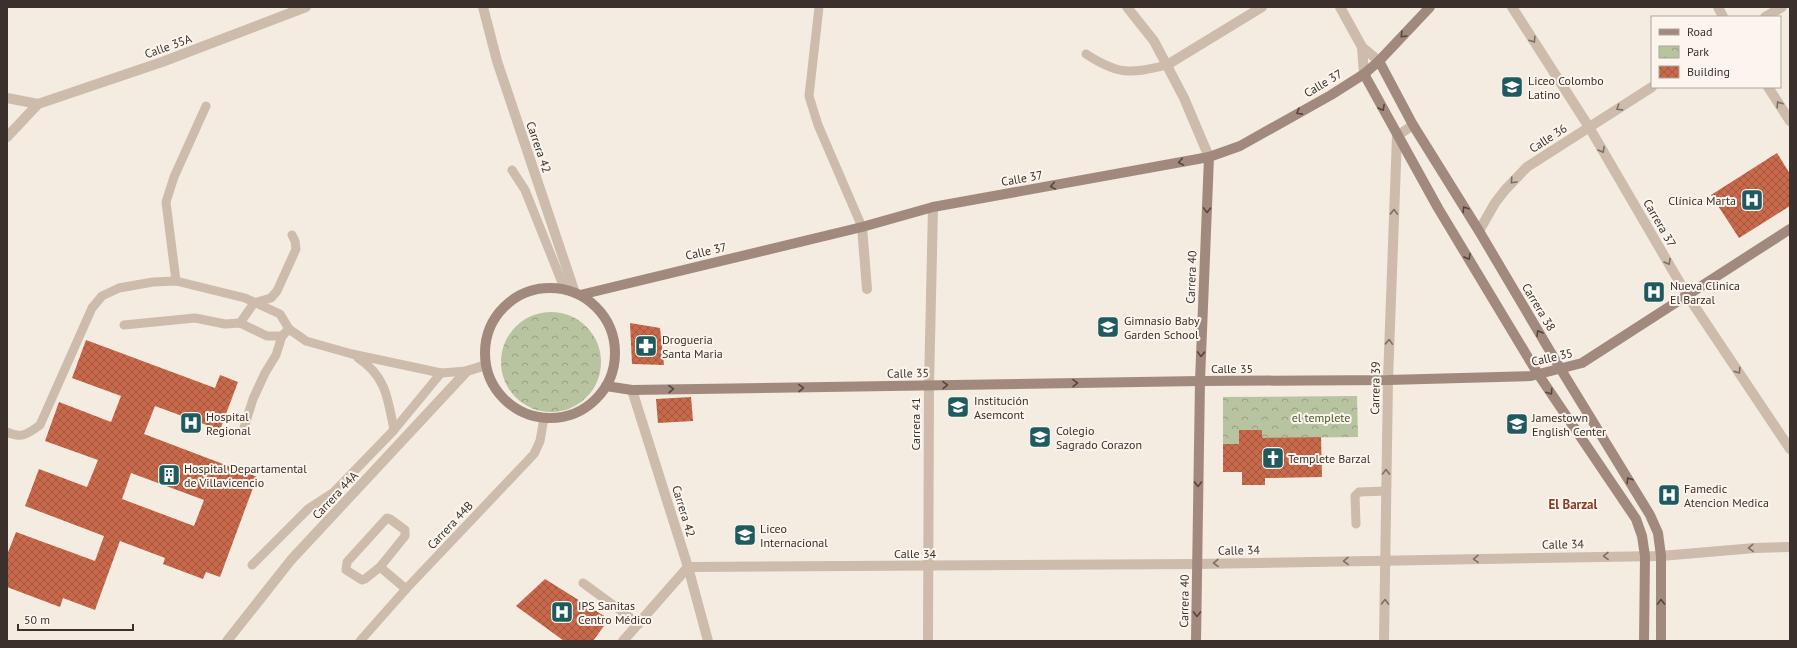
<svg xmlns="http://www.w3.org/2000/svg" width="1797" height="648" font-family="'PT Sans',sans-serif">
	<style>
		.park { fill: url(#park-crowns) }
		.building { fill: url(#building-cross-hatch); fill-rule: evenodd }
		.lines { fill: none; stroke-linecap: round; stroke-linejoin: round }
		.lane { stroke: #cdbbac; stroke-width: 9 }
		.street { stroke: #cdbbac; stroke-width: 10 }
		.secondary { stroke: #a18a7d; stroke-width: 10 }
		.oneway { stroke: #544640 }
		.oneway2 { stroke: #7d6f65 }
		.labels { text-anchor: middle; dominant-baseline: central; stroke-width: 4; stroke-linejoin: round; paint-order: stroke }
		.street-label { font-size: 12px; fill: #3b302b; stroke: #fbf5ee }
		.poi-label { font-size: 12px; fill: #3b302b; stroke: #fbf5ee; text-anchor: start }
		.park-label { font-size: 12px; fill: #4a5a2e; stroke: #fbf5ee }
		.neighbourhood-label { font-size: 13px; font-weight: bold; fill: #8c3b22; stroke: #fbf5ee }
	</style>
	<defs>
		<pattern id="park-crowns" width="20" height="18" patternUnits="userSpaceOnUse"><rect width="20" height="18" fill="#b8c4a0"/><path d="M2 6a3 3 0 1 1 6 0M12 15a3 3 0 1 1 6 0" fill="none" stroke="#97a083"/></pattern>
		<pattern id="building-cross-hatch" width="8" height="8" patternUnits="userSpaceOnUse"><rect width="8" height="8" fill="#c8694b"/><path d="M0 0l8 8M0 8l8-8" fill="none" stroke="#a4573f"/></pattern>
	</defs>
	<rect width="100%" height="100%" fill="#f4ebe1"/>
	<g class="park">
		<circle cx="551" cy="362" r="50"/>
		<polygon points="1357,396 1358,437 1262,438 1239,444 1223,444 1223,397"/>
	</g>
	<g class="building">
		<polygon points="1777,153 1790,174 1790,206 1739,238 1711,195"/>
		<polygon points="630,323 660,328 664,365 632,364"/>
		<path d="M86 340 215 388 220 375 238 382 220 430 155 406 144 434 257 477 220 577 206 572 203 579 163 564 165 558 120 541 95 610 63 598 60 607 7 587V555L16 532 95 561 104 536 25 506 39 469 87 487 98 460 45 441 59 402 111 422 121 396 72 378ZM131 473 204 500 194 526 122 499Z"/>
		<polygon points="691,397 693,421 658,423 656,399"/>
		<polygon points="1239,430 1262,430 1262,438 1321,437 1322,477 1265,478 1265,485 1242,485 1242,472 1223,472 1223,444 1239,444"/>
		<polygon points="545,579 609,619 593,641 564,641 516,606"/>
	</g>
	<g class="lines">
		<g class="lane">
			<polyline points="819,7 809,96 818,125 862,227"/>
			<path d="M1086 54C1118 75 1130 74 1167 65"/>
			<polyline points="512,170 525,190 565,290"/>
			<polyline points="176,281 166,202 174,177 206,106"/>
			<polyline points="240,323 254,303 271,298 277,291 296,249 295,241 292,235"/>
			<polyline points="124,325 195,318 225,324 240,323 267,336 282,336 289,329"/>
			<path d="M358 358C386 376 388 399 394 430"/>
			<polyline points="243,431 253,399 265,373 276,355 282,336"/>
			<path d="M7 432C21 439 28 434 40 425L92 308 102 296 119 288 153 282 176 281 245 298 280 314 289 329 306 341 352 354 441 373 467 371"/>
			<polygon points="387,518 390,519 405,530 405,536 380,567 365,579 362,580 346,570 347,562"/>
			<polyline points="1356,524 1355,496 1359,492 1386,491"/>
			<polyline points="252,565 308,509 334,492 394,430 441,373"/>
			<polyline points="380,567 406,589"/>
			<polyline points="583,583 639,624"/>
			<polyline points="360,641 406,589 534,454 540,441 544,418"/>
		</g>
		<g class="street">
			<polyline points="483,7 497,61 575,293"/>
			<polyline points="1127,7 1154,41 1184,98 1209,157"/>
			<polyline points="1340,7 1362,47 1379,61"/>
			<polyline points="1512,7 1589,127 1687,295 1790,449"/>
			<polyline points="1718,7 1723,17"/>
			<polyline points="1765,17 1782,7"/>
			<polyline points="1362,47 1364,74"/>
			<polyline points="1167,65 1262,7"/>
			<polyline points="1768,87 1790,121"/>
			<polyline points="7,98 38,104"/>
			<polyline points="7,137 38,104 162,62 306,7"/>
			<polyline points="862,227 867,289"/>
			<polyline points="1479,231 1495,203 1505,190 1527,167 1652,87"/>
			<polyline points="632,390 688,567 708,641"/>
			<polyline points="227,641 291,560 467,371 486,365"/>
			<polyline points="623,641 688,567 1197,564 1661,556 1755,548 1790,547"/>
			<polyline points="928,641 929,386 933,207"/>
			<polyline points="1384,641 1388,380 1397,136 1413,125"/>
		</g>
		<g class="secondary">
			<polyline points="1379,61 1413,125 1479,231 1560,368 1650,515 1658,533 1661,556 1661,641"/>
			<polyline points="1364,74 1438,208 1538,374 1636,519 1642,536 1645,556 1644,641"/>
			<circle cx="550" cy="353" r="65"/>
			<polyline points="580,295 862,227 933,207 1209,157 1240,146 1331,95 1364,74 1379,61 1430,7"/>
			<polyline points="606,386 632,390 1200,381 1388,380 1531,376 1582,363 1790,229"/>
			<polyline points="1196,641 1200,381 1209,157"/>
		</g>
	</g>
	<defs><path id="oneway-chevron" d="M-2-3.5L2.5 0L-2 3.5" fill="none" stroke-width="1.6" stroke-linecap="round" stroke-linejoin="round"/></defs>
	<g class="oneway">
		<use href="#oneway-chevron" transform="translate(1403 35) rotate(134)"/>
		<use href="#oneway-chevron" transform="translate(1382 108) rotate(61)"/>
		<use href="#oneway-chevron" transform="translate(1299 112) rotate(151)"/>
		<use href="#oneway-chevron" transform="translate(1181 162) rotate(170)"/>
		<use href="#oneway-chevron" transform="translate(1053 186) rotate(170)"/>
		<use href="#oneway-chevron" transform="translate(1465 209) rotate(-122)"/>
		<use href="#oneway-chevron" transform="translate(1207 210) rotate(92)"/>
		<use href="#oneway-chevron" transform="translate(1468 257) rotate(59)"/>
		<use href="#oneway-chevron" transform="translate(1539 333) rotate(-121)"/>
		<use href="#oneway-chevron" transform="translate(1201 354) rotate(92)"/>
		<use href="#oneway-chevron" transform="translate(1075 383) rotate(-1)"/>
		<use href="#oneway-chevron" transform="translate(945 385) rotate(-1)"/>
		<use href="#oneway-chevron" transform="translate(801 388) rotate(-1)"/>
		<use href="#oneway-chevron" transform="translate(671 389) rotate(-1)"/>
		<use href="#oneway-chevron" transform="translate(1550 392) rotate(56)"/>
		<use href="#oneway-chevron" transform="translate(1629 480) rotate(-122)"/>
		<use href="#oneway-chevron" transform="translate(1198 484) rotate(91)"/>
		<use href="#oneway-chevron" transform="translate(1661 602) rotate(-90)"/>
		<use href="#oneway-chevron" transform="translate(1197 614) rotate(91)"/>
	</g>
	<g class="oneway2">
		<use href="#oneway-chevron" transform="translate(1533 40) rotate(57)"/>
		<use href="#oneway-chevron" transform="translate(1779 104) rotate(-123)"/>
		<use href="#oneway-chevron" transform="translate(1619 108) rotate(148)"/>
		<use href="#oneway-chevron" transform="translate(1602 150) rotate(60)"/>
		<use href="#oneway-chevron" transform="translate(1513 181) rotate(133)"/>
		<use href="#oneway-chevron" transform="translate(1394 212) rotate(-88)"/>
		<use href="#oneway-chevron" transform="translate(1668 262) rotate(60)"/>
		<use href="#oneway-chevron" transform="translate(1389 342) rotate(-88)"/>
		<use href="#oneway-chevron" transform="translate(1738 371) rotate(56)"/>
		<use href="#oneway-chevron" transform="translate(1386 472) rotate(-89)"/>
		<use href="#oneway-chevron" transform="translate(1751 548) rotate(176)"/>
		<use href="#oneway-chevron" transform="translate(1606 556) rotate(179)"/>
		<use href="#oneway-chevron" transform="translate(1476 559) rotate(179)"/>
		<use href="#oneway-chevron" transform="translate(1346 561) rotate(179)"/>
		<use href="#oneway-chevron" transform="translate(1216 563) rotate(179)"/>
		<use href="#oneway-chevron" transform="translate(1385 602) rotate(-89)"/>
	</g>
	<defs>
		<g id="school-square" transform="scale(1.15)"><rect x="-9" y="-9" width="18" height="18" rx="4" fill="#1f5a5e" stroke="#fbf5ee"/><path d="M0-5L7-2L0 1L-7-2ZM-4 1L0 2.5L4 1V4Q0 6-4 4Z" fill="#fff"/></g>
		<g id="hospital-square" transform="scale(1.15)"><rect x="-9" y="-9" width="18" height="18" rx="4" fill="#1f5a5e" stroke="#fbf5ee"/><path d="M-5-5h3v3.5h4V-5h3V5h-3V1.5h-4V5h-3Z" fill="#fff"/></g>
		<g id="pharmacy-square" transform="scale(1.15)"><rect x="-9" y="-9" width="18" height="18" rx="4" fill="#1f5a5e" stroke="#fbf5ee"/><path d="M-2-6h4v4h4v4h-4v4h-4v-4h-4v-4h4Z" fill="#fff"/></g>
		<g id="church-square" transform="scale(1.15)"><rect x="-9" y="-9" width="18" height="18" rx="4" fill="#1f5a5e" stroke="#fbf5ee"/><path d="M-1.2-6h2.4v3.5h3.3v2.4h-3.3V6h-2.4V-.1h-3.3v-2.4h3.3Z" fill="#fff"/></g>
		<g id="building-square" transform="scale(1.15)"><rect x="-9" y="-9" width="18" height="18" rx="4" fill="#1f5a5e" stroke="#fbf5ee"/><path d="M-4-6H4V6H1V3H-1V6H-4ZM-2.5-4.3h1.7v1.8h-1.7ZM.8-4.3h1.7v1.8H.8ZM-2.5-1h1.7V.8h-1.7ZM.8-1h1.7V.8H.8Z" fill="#fff"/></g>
	</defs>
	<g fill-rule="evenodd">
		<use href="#school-square" x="1512" y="87"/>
		<use href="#hospital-square" x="1752" y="200"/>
		<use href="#hospital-square" x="1654" y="292"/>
		<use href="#school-square" x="1108" y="327"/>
		<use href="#pharmacy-square" x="646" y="346"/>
		<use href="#school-square" x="958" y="407"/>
		<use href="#hospital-square" x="191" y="423"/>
		<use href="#school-square" x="1517" y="424"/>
		<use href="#school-square" x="1040" y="437"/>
		<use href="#church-square" x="1273" y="458"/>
		<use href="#building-square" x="169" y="475"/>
		<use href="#hospital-square" x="1669" y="495"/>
		<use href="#school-square" x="745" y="535"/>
		<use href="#hospital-square" x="562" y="612"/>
	</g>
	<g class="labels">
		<g class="street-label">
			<text transform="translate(168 46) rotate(-20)">Calle 35A</text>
			<text transform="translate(1323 83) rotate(-31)">Calle 37</text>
			<text transform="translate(1548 138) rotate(-33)">Calle 36</text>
			<text transform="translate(539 147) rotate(71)">Carrera 42</text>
			<text transform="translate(1022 178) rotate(-10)">Calle 37</text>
			<text transform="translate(1660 223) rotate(60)">Carrera 37</text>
			<text transform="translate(706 251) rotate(-13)">Calle 37</text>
			<text transform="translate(1191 277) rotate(-88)">Carrera 40</text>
			<text transform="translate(1539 307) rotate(59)">Carrera 38</text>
			<text transform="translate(1552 357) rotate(-13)">Calle 35</text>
			<text x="1232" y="368">Calle 35</text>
			<text transform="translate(908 373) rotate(-1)">Calle 35</text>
			<text transform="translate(1375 388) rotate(-89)">Carrera 39</text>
			<text transform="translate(915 424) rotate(-90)">Carrera 41</text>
			<text transform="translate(335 495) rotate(-47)">Carrera 44A</text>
			<text transform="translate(684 511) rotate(73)">Carrera 42</text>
			<text transform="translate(450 525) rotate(-47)">Carrera 44B</text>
			<text transform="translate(1563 544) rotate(-1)">Calle 34</text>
			<text transform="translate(1239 550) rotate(-1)">Calle 34</text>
			<text x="915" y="553">Calle 34</text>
			<text transform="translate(1184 601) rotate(-89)">Carrera 40</text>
		</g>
		<g class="poi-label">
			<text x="1528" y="80">Liceo Colombo<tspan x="1528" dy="14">Latino</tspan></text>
			<text x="1736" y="200" text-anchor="end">Clínica Marta</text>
			<text x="1670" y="285">Nueva Clinica<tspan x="1670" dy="14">El Barzal</tspan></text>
			<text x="1124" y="320">Gimnasio Baby<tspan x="1124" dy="14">Garden School</tspan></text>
			<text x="662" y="339">Drogueria<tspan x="662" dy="14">Santa Maria</tspan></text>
			<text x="974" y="400">Institución<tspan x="974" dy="14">Asemcont</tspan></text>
			<text x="206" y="416">Hospital<tspan x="206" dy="14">Regional</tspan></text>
			<text x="1532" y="417">Jamestown<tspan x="1532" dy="14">English Center</tspan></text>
			<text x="1056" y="430">Colegio<tspan x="1056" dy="14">Sagrado Corazon</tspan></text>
			<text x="1288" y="458">Templete Barzal</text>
			<text x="184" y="468">Hospital Departamental<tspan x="184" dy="14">de Villavicencio</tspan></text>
			<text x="1684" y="488">Famedic<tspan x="1684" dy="14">Atencion Medica</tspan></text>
			<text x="760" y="528">Liceo<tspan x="760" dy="14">Internacional</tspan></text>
			<text x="578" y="605">IPS Sanitas<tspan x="578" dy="14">Centro Médico</tspan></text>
		</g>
		<g class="park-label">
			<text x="1321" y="417">el templete</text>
		</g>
		<g class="neighbourhood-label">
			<text x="1573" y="504">El Barzal</text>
		</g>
	</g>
	<rect width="1797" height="648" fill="none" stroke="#3b302b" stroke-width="16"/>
	<rect x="1651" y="16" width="130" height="72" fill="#fbf5ee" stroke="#aea6a0"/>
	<rect x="1659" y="29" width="20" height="6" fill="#a18a7d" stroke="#aea6a0"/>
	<text x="1687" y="36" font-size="12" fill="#3b302b">Road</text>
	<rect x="1659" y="46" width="20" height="12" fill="url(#park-crowns)" stroke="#aea6a0"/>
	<text x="1687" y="56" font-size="12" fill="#3b302b">Park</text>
	<rect x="1659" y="66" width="20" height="12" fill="url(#building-cross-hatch)" stroke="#aea6a0"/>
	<text x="1687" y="76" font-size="12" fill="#3b302b">Building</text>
	<path d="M18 624v6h115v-6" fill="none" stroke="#3b302b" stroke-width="2"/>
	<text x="24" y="624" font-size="12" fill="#3b302b" stroke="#fbf5ee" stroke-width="3" paint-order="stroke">50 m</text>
</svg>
